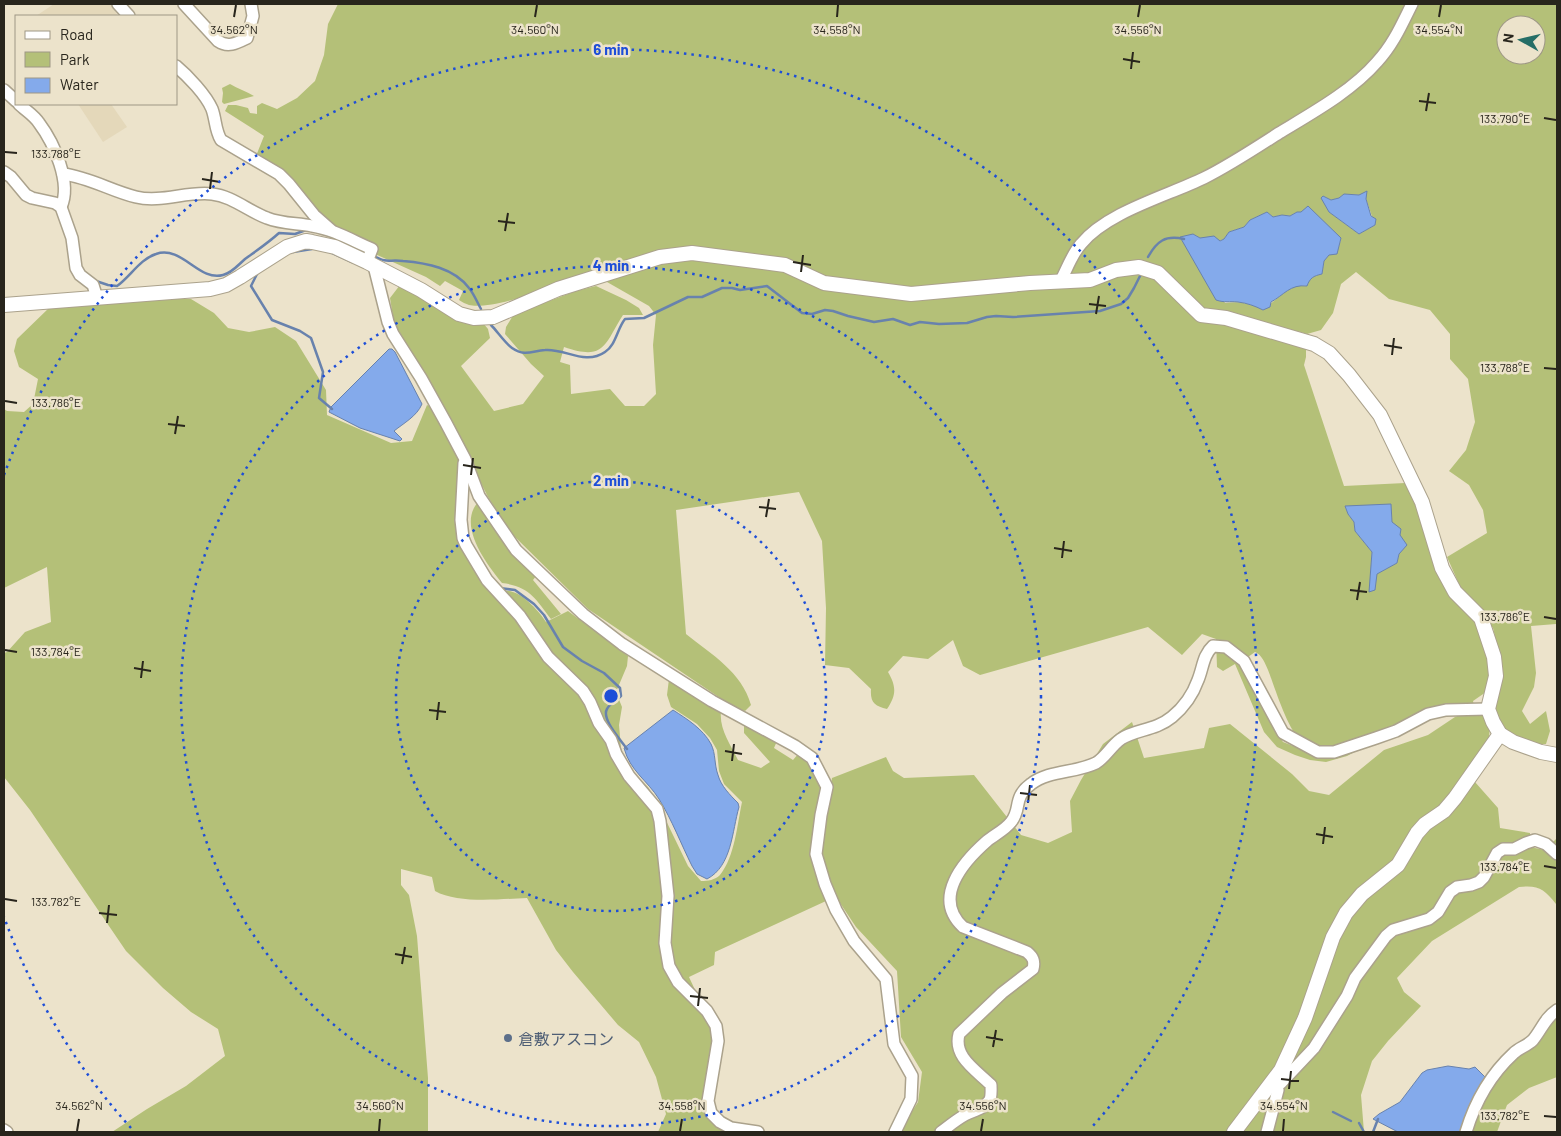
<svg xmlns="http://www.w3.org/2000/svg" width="1561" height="1136" font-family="Barlow,'Noto Sans JP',sans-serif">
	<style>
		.built { fill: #e4d8ba }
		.green { fill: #b4c078; fill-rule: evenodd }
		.water { fill: #84aaeb; stroke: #6882ad }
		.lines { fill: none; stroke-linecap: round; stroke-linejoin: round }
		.stream { stroke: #6882ad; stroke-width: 2.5 }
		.minor-casing { stroke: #aba28c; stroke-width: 14 }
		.tertiary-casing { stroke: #aba28c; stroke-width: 16 }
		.minor { stroke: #fff; stroke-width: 11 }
		.tertiary { stroke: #fff; stroke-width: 14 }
		.ticks { fill: none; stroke: #28251c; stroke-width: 2 }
		.ring { fill: none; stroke: #1d4ed8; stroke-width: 2.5; stroke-dasharray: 2.5 5 }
		.service-dot { fill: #5c6f8a; stroke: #ece3cb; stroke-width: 2 }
		.labels { text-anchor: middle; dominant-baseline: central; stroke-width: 5; stroke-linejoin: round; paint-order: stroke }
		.service-label { font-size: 16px; fill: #4e5e75; stroke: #ece3cb; text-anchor: start }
		.ticks-label { font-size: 12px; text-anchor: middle; fill: #28251c; stroke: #ece3cb; stroke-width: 5; stroke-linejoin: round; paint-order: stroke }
		.centre { fill: #1d4ed8; stroke: #ece3cb; stroke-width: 2.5 }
		.ring-label { font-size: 15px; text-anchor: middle; font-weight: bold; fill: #1d4ed8; stroke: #ece3cb; stroke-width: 5; stroke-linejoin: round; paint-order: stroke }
	</style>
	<rect width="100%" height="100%" fill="#ece3cb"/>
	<g class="built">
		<polygon points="54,4 111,4 118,16 36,16"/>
		<polygon points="78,104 111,104 127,127 103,142"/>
	</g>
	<g class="green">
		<path d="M338 4H1557V629L1556 624 1531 626 1536 673 1534 687 1522 711 1530 724 1546 711 1550 731 1546 744H1540L1521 739 1512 735 1499 722 1493 708 1499 654 1493 628 1463 593 1447 557 1487 533 1483 510 1469 485 1449 471 1466 450 1475 422 1468 379 1450 359V334L1430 310 1389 299 1356 272 1341 284 1333 313 1321 330 1307 334 1297 331 1293 341 1306 347V357L1304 365 1344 486 1405 483 1417 502 1435 558 1476 619 1486 643 1492 675 1486 692 1473 701 1476 713 1485 714 1490 726 1489 737 1467 773 1498 808 1500 828 1530 833V847L1545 850 1557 838V903L1556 904C1544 889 1539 885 1519 887L1432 941 1397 978 1404 992 1421 1006 1388 1041 1372 1061 1361 1095 1364 1132H899L918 1102 922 1072 901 1037 897 971 856 927 834 894 825 865 822 849 832 778 886 757 893 771 904 778 974 775 1021 835 1048 843 1072 832 1070 801 1081 780 1103 744 1132 722 1144 758 1204 748 1209 728 1230 724 1292 774 1309 791 1329 795 1384 750 1428 735 1455 717 1468 712V708L1327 749C1319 748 1305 743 1299 738 1287 728 1274 685 1268 670 1265 663 1262 655 1255 652L1248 657 1245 671 1270 722 1283 742 1311 753 1366 746 1347 756 1326 762 1310 760 1295 755 1277 747 1264 732 1235 664 1223 671 1217 667 1216 639 1202 634 1182 655 1148 627 980 675 963 666 953 640 928 659 903 656 888 672C896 686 897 694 887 709 875 706 870 703 871 689L849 668 825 665 826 608 822 541 799 492 676 510 686 634C711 654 742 672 751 705L745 711 732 706 588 609 512 534 488 497 431 384 394 323 390 298 400 285 483 323 488 329 490 338 461 366 494 411 523 404 544 376 531 364 505 334 506 327 514 314 576 291 596 286 626 300 639 308 643 315H623C604 345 605 361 564 347L560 362 570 365 571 394 610 389 625 406H644L656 394 653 345 656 315 649 306 593 274C568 282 492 311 469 305 466 304 462 302 459 300L463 291 445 281 440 286 426 277 355 245 312 209 256 156 264 136 225 111 228 105H236L248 108 250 113 257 114V106L262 103 277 109 297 98 315 81 324 55 328 24ZM1506 25H1536V55H1506ZM1344 194 1359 195 1366 199 1375 225 1359 234 1329 212 1323 196 1331 200 1339 198ZM1267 212 1273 217 1282 215 1290 216 1297 212H1301L1324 223 1341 239 1337 253 1329 254 1324 261 1322 274C1313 276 1310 278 1306 286H1292L1263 310C1250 303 1239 301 1225 303L1193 234 1200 238 1219 241 1224 239 1229 232 1244 227 1250 220ZM1345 506 1392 512V522L1406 545 1399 554 1397 563 1376 574 1375 590 1370 582 1372 552 1355 531 1354 522 1348 514Z"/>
		<path d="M230 84C238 89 246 91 254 96L224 104 222 102 223 93 222 88Z"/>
		<path d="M139 299H191L214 313 228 328 249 332 275 327 296 341 326 390 327 415 391 443 412 441 427 405 433 408 459 461 458 539 497 590C502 591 508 590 513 592 524 595 540 612 546 622L568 611 628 656 627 666 616 692 622 707 619 725 621 748 627 767 648 787 657 802 688 866 701 881C708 881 715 880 720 875 735 856 737 825 742 802L724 784 719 771 717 750 710 738 697 724 671 707 667 695 669 679 721 711C719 729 730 744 738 760L761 768 770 762 744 733V723L777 741 774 748 793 760 799 753 810 760 822 788 812 856 826 901 715 952 714 965 689 977 709 1020 714 1035 707 1114 733 1132H658L666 1114 656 1077 639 1042 618 1025 573 972 556 950 527 898C500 899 458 904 435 891L432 877 401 869V885L409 895 417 936 428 1078V1132H112L147 1109 186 1086 225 1056 218 1029 191 1012 163 988 126 951 30 810 4 777V653L7 652 25 632 51 622 47 567 4 588V409L7 411 24 412 33 404 38 379 19 367 14 351 17 339 51 306Z"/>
		<path d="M478 502 536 576 533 580 561 614 551 619C536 599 529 586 502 583 487 564 457 526 478 502Z"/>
		<polygon points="1557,1015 1557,1077 1529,1088 1507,1105 1497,1132 1469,1132 1476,1110 1501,1072"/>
	</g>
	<g class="water">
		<polygon points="1367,191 1366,199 1371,216 1376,219 1375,225 1359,234 1329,212 1321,198 1323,196 1331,200 1339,198 1344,194 1359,195"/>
		<path d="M1308 206 1341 238 1337 254 1329 255 1324 261 1322 274C1313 276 1310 278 1307 286 1290 284 1284 295 1271 302L1270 307 1263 310C1255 306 1247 303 1238 302 1229 301 1225 303 1216 300L1180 237 1193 234 1200 238 1214 236 1220 241 1224 239 1229 232 1244 227 1250 220 1267 212 1273 217 1282 215 1290 216 1297 212H1301Z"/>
		<path d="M389 349H392L395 352 422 404C417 416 404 423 394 431L402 439 400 441 360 428 329 412 331 407Z"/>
		<polygon points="1391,504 1392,522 1401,529 1400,535 1407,545 1399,554 1397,563 1377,574 1375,590 1369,592 1372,552 1355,531 1354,522 1348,514 1345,506"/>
		<path d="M673 710C687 719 703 729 711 744 716 754 714 764 718 775 721 786 730 795 738 803L739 807C732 831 732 866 707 879L697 874 692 866C681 844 672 820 659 799 647 780 630 771 624 748Z"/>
		<polygon points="1448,1066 1469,1069 1475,1067 1487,1079 1461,1132 1398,1132 1373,1119 1379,1114 1400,1102 1422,1073 1427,1070"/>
	</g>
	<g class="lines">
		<g class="stream">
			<polyline points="342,241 366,253"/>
			<polyline points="293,252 312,249"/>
			<polyline points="330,252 352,262"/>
			<path d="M374 256C389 264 388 259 403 261 427 263 454 268 469 288 474 294 477 302 481 309"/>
			<path d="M1148 257C1157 241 1165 235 1184 239"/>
			<polyline points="257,274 251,286 272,320 300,331 311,338 323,372 319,398 332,409"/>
			<path d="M96 281 108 285 117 286C130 277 140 259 156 254 182 245 199 282 223 275 232 273 238 265 245 259 256 251 268 243 279 233L295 234 306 230"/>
			<path d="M491 325C497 331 505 343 512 348 525 357 532 351 545 350 565 348 585 366 605 352 616 345 617 329 625 319L644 318 688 297H702L722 288H732L740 290 767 286 802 313 812 314 825 310 833 311 848 316 874 322 893 319 910 325 920 322 939 324 967 323 987 317 996 316 1013 317 1100 311 1121 304 1128 298 1134 288 1140 276"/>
			<path d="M499 588 515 590 534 604 544 615 563 647 582 661 604 673 620 688 621 696C617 701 610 703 607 709 601 719 621 740 627 749"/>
			<polyline points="1333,1112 1351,1121"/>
			<polyline points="1359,1123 1364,1132"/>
			<polyline points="1373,1132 1378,1119"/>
		</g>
		<g class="minor-casing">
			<g id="minor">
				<polyline points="118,4 129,16"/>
				<path d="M184 4 218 41C228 48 237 43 247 38L253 16 251 4"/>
				<path d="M176 66C188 76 206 95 212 109 216 120 215 130 221 140L279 174 289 184 314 215 331 230"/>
				<polyline points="4,90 16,101"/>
				<path d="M19 104C25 110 34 115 39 123 54 143 72 183 61 207"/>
				<polyline points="4,172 11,177 26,195 32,198 55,203 61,207 72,238 76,268 80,275 93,285 97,298"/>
				<path d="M63 174C89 177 111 191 136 197 161 203 187 191 212 194 232 196 248 211 267 218 282 224 297 223 312 226 333 229 353 241 372 249L367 262"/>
				<polyline points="374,266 388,322 393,334 421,378 446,423 465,459 479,496 516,550 583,614 622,644 712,701 795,746 812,758 827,787 821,815 816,854 825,884 836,910 854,941 886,979 894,1044 912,1076 911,1099 895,1132"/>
				<path d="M1061 280C1067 269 1072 254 1081 244 1107 212 1167 196 1204 178 1230 165 1254 149 1279 133 1312 113 1352 91 1377 62 1393 45 1402 24 1412 4"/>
				<polyline points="464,463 461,520 463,538 466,545 487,580 520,616 548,657 583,691 590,702 599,723 611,740 616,754 629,776 657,809 660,821 668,896 665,943 669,966 678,982 707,1011 716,1026 718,1041 708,1101 711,1113 720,1122 731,1128 758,1132"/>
				<polyline points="1276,1086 1281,1083 1314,1048 1347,996 1355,978 1386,936 1393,930 1429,919 1438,912 1450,892 1457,887 1471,885 1479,882 1484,877 1497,853 1503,849 1514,849 1526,843 1535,840 1546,844 1557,854"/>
				<polyline points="4,1130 7,1132"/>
				<path d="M941 1132C949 1126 956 1120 965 1115 972 1111 984 1109 989 1101 992 1097 991 1090 991 1085 976 1070 953 1057 959 1034L1002 993 1033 969C1035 961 1033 957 1027 952L963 927C932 898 963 862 987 841 994 835 1005 830 1011 822 1022 809 1012 798 1031 784 1049 770 1076 773 1096 763 1106 757 1111 746 1121 739 1136 729 1155 731 1172 717 1183 708 1193 694 1198 680 1203 668 1203 655 1213 646L1226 647 1244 661 1283 733 1318 752H1334L1376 738 1396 731 1428 714 1446 710 1488 709"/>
				<polyline points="1267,1132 1278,1090 1271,1083"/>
				<path d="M1466 1132C1475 1102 1490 1075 1514 1053 1519 1048 1527 1046 1533 1040 1542 1029 1545 1018 1557 1010"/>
			</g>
		</g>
		<g class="tertiary-casing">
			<g id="tertiary">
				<polyline points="4,305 210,289 226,285 240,277 287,247 306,241 312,242 335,247 367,262 421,290 459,314 474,318 493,317 558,289 660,257 692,253 785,265 824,283 911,294 1030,283 1090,280 1116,270 1139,267 1158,273 1201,315 1226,318 1314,344 1329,353 1349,375 1380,415 1422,502 1442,568 1455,592 1481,618 1494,657 1496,676 1488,709 1493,722 1500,734 1513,742 1541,752 1557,755"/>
				<polyline points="1234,1132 1281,1070 1305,1018 1333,937 1346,913 1362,894 1398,865 1417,833 1425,824 1444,811 1455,798 1500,734"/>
			</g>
		</g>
		<use href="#minor" class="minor"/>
		<use href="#tertiary" class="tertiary"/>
	</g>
	<path class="ticks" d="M234 17 236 5M535 17 537 5M837 17 838 5M1138 17 1140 5M1439 17 1441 5M1123 59 1140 62M1131 69 1133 52M1419 101 1436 103M1426 111 1429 93M1544 118 1556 120M5 152 17 153M202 179 220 182M210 189 212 172M498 221 515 223M505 231 508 213M793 262 811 265M801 272 803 255M1089 304 1106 306M1096 314 1099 296M1384 345 1402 348M1392 355 1394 338M1544 368 1556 369M5 401 17 403M168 424 185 426M175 434 178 416M463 465 481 468M471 475 473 458M759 507 776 509M766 517 769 499M1054 548 1072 551M1062 558 1064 541M1350 590 1367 592M1357 600 1360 582M1544 617 1556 619M5 650 17 652M134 668 151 671M141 678 143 661M429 710 446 712M437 720 439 702M725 751 742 754M732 761 734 744M1020 793 1037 795M1028 803 1030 785M1316 834 1333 837M1323 844 1325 827M1544 866 1556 868M5 899 17 901M99 913 117 915M107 923 109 905M395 954 412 957M402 964 405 947M690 996 708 998M698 1006 700 988M986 1037 1003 1040M993 1047 996 1030M1281 1079 1299 1081M1289 1089 1291 1071M1544 1116 1556 1117M77 1131 79 1119M379 1131 380 1119M680 1131 682 1119M981 1131 983 1119M1283 1131 1284 1119"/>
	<g class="ring">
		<circle cx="611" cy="696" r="215"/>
		<circle cx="611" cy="696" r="430"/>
		<path d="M131 1128A646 646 0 0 1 4 917M4 475A646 646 0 1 1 1091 1128"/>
	</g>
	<circle class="service-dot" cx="508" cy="1038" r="5"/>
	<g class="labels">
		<g class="service-label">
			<text x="518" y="1038">倉敷アスコン</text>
		</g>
	</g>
	<g class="ticks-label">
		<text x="234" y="34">34.562°N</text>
		<text x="535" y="34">34.560°N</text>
		<text x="837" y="34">34.558°N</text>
		<text x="1138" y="34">34.556°N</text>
		<text x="1439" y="34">34.554°N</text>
		<text x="1505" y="123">133.790°E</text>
		<text x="56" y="158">133.788°E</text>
		<text x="1505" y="372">133.788°E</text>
		<text x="56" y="407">133.786°E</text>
		<text x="1505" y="621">133.786°E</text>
		<text x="56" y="656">133.784°E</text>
		<text x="1505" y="871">133.784°E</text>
		<text x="56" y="906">133.782°E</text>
		<text x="79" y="1110">34.562°N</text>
		<text x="380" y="1110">34.560°N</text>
		<text x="682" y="1110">34.558°N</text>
		<text x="983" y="1110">34.556°N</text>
		<text x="1284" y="1110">34.554°N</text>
		<text x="1505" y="1120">133.782°E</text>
	</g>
	<circle cx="611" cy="696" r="8" class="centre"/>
	<g class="ring-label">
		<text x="611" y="55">6 min</text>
		<text x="611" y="271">4 min</text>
		<text x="611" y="486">2 min</text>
	</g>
	<rect width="1561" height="1136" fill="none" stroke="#28251c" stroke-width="10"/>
	<rect x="15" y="15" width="162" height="90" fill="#ece3cb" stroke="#9e9785"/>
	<rect x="25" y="31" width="25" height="8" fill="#ffffff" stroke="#9e9785"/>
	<text x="60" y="40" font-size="15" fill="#28251c">Road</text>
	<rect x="25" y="52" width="25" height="15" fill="#b4c078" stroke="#9e9785"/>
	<text x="60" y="65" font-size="15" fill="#28251c">Park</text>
	<rect x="25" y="78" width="25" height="15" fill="#84aaeb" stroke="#9e9785"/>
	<text x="60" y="90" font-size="15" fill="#28251c">Water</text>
	<g transform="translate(1521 40) rotate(278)"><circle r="24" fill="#ece3cb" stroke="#9e9785"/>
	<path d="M0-4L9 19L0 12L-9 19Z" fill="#256e66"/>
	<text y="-8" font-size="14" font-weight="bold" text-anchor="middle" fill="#28251c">N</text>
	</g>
</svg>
